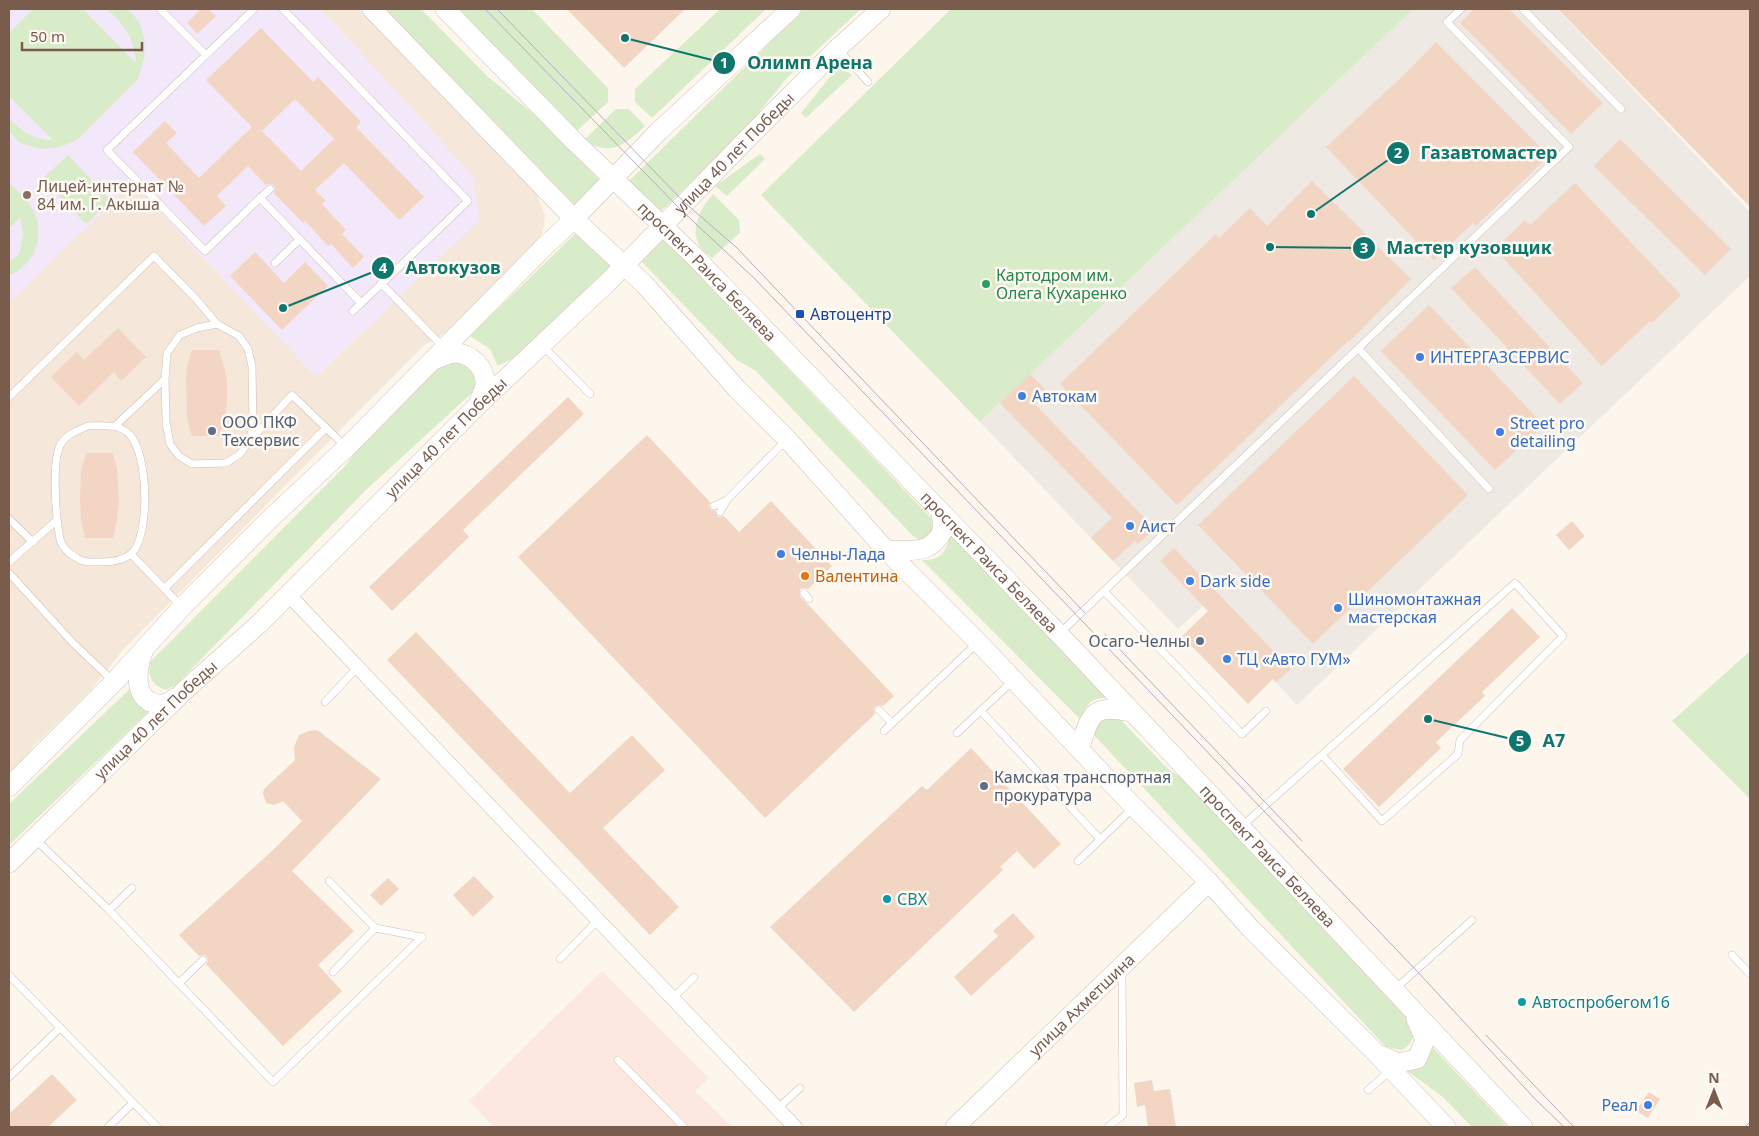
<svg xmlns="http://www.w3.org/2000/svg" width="1759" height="1136" font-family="'Noto Sans',sans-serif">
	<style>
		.residential { fill: #f5e8da }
		.commercial { fill: #fde8e0 }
		.industrial { fill: #efe9e4 }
		.education { fill: #f3e8fa }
		.green { fill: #d8ecc9 }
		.building { fill: #f3d5c3; fill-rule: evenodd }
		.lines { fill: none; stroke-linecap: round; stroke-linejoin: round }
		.lane-casing { stroke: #d1beb0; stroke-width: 8 }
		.street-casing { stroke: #d1beb0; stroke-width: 15 }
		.secondary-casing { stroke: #d6c0b0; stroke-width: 20 }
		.lane { stroke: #fff; stroke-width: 7 }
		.street { stroke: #fff; stroke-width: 14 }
		.secondary { stroke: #fff; stroke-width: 19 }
		.tram { stroke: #b9a8c9; stroke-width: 1 }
		.education-dot { fill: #8d6e63; stroke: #fffaf3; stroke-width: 2 }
		.leisure-dot { fill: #2e9e5b; stroke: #fffaf3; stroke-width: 2 }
		.transit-dot { fill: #1a4fb4; stroke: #fffaf3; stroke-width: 2 }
		.shop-dot { fill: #3f7fe0; stroke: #fffaf3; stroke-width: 2 }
		.service-dot { fill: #5c6f8a; stroke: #fffaf3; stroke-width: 2 }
		.food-dot { fill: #e8710a; stroke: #fffaf3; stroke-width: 2 }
		.culture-dot { fill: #0f9aa8; stroke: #fffaf3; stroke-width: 2 }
		.labels { text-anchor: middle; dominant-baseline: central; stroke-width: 5; stroke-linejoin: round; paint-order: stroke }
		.street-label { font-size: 16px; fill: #7a5c4d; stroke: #fffaf3 }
		.education-label { font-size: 16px; fill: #785e54; stroke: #fffaf3; text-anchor: start }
		.leisure-label { font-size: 16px; fill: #27864d; stroke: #fffaf3; text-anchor: start }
		.transit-label { font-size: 16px; fill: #164399; stroke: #fffaf3; text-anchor: start }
		.shop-label { font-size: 16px; fill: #366cbe; stroke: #fffaf3; text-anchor: start }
		.service-label { font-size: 16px; fill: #4e5e75; stroke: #fffaf3; text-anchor: start }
		.food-label { font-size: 16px; fill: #c56008; stroke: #fffaf3; text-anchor: start }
		.culture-label { font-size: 16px; fill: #0d838f; stroke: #fffaf3; text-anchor: start }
		.leader { fill: none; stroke: #0f766e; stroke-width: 2 }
		.callout-dot { fill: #0f766e; stroke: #fffaf3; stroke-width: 2 }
		.mark-label { font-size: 15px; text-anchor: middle; font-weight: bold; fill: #fff }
		.callout-label { font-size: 18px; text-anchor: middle; font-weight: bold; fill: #0f766e; stroke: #fffaf3; stroke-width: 5; stroke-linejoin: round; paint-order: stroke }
	</style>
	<rect width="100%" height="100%" fill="#fdf6ec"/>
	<polygon class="residential" points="9,9 359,9 537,194 545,216 544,226 540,240 450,330 422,347 123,650 90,691 33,747 9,777"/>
	<polygon class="commercial" points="602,971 709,1078 695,1091 732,1127 494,1127 469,1101"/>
	<polygon class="industrial" points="1413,9 1557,9 1750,212 1750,276 1297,705 1203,606 1178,629 980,422"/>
	<polygon class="education" points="9,9 321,9 472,175 480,220 316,377 132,183 82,233 81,232 9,302"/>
	<g class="green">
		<path d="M33 9H83L136 63C135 39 124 23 106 9H127C130 12 135 16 138 21 148 39 146 62 137 80L77 140 60 147 41 149 20 143 9 131V118C22 131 34 141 53 140L9 96V33Z"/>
		<polygon points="385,9 421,9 488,77 541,120 600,181 575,205"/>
		<polygon points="458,9 532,9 608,88 608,102 576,132"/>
		<polygon points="720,9 766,9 652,118 635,102 635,89"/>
		<polygon points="804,9 861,9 786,79 743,132 658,214 627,183"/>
		<polygon points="951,9 1413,9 980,422 761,195"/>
		<polygon points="837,68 845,70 852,75 806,118 801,113"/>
		<path d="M616 109H629L645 126C625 145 611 157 584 140Z"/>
		<polygon points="760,154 765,159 727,196 715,186"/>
		<polygon points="68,155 111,200 86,224 42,179"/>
		<path d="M9 182C18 191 28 200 34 211 45 236 35 266 9 275V262L19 254 23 234 20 218 9 228Z"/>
		<path d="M713 194 739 220 740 233 712 258C708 255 703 251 700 247 689 229 701 207 713 194Z"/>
		<polygon points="581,228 615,263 521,354 498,366 490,349 470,336"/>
		<polygon points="664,239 933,520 932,533 921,540 914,537 756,371 737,360 641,261"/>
		<path d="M449 361C467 363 477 371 475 390L365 491 176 685 166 690C151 684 148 678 150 662L346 465 363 440 437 365Z"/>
		<path d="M950 534 1110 698C1091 697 1087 703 1081 720L922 560C941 561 947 551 950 534Z"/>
		<polygon points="1750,651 1750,799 1672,721"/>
		<polygon points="131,688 150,710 9,845 9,804"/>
		<path d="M1116 715 1168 769 1193 785 1413 1025C1415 1037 1412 1044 1402 1050L1386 1047 1093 734 1098 718Z"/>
		<polygon points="1432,1047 1508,1127 1472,1127 1443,1097 1406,1070"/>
	</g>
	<g class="building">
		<polygon points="201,9 208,9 216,16 197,34 187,23"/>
		<polygon points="567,9 685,9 624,68"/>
		<polygon points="1474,9 1509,9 1603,103 1571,134 1460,23"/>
		<polygon points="1558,9 1750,9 1750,207"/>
		<path d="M261 28 313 82 318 77 361 122 356 127 424 197 399 220 344 163 315 190 326 201 322 204 346 230 342 234 364 257 353 268 331 244 328 246 305 221 303 223 274 193 275 188 274 185 269 184 266 185 248 166 217 196 226 206 204 226 133 152 165 121 177 133 166 143 199 178 228 150 252 127 206 80ZM295 99 334 139 301 171 262 131Z"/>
		<polygon points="1436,42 1549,156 1476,226 1473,223 1434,260 1326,147 1406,73"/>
		<polygon points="1620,139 1731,249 1705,275 1594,166"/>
		<polygon points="1312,181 1411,279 1349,342 1348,341 1177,505 1060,384 1216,234 1219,238 1250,208 1267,226"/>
		<polygon points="1575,183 1681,295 1652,323 1650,321 1602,366 1495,249 1525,220 1530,225"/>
		<polygon points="255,252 284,283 305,262 328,286 282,330 230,276"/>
		<polygon points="1475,267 1583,383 1560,404 1451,288"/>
		<polygon points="1429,305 1544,425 1495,470 1381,351"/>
		<polygon points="118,328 146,357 121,381 114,372 79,406 51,377 77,352 84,360"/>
		<polygon points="192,350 219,350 224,366 227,381 227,403 225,417 219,436 192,436 187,419 186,379 187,366"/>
		<polygon points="1030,374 1045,389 1032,401 1155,529 1138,544 1135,541 1113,561 1091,538 1112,518 1000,403"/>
		<polygon points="1354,376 1468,495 1313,644 1198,525"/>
		<polygon points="568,397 584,414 463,530 469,537 392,611 369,587"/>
		<polygon points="647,435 710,502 709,506 711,510 715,511 718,517 724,516 739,532 771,501 832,566 808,589 804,588 800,589 800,596 894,696 883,706 880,705 876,706 874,709 875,714 765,818 518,557"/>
		<polygon points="87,453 113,453 117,469 119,501 117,520 113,538 85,538 81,520 80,502 81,469"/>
		<polygon points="1572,521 1585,536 1569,550 1556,535"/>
		<polygon points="1174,548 1291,669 1276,682 1273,679 1248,704 1182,636 1208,611 1160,561"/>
		<polygon points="1512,608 1540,637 1482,692 1485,696 1436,742 1441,748 1379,807 1343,769"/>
		<polygon points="416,632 570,793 632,735 665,770 603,828 679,907 650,935 387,660"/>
		<polygon points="315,730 320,732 381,779 292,871 354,931 318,965 342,991 283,1046 206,964 208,961 207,957 204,955 199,956 179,935 272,851 302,821 283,801 274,805 266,803 263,793 264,789 295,760 294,747 299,735 309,731"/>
		<polygon points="971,748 1061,844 1034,869 1017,851 1000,867 1003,870 854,1012 770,927 922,786 927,790"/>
		<polygon points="474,876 494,897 473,917 453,895"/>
		<polygon points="388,878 399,889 381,906 370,895"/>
		<polygon points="1013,913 1035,937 971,996 954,977 998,936 993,931"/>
		<polygon points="52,1074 77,1100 48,1127 9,1127 9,1114"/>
		<polygon points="1152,1080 1154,1091 1170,1089 1176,1127 1148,1127 1145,1105 1137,1107 1134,1083"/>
		<polygon points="1649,1092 1660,1099 1648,1118 1636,1111"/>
	</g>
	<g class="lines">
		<g class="lane-casing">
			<g id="lane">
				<polyline points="160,9 206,55"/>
				<polyline points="254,9 107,150 205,251 260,198 361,303"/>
				<polyline points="283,9 468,201 353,311"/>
				<polyline points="1523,9 1621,109"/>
				<polyline points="838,49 868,82"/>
				<polyline points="260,198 270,189"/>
				<polyline points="275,263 300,239"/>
				<polyline points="381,283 444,348"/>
				<polygon points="217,324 239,336 248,349 252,366 253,427 249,441 240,454 226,463 192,464 179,456 170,444 166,422 165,379 167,353 180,335 197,328"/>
				<polyline points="542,345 590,394"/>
				<polyline points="1359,349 1489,489"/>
				<polyline points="9,397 154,256 197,300 217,324"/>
				<path d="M88 426C102 426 120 423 130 435 148 454 151 536 131 554 123 560 112 562 103 562 95 562 87 563 80 560 72 555 62 549 60 539 56 519 52 467 59 448 63 436 76 431 88 426Z"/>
				<polyline points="115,426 165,379"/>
				<polyline points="251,439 292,395 346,447"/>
				<polyline points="714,506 727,500 787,439"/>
				<polyline points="720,512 727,500"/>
				<polyline points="9,519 33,542"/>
				<polyline points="131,554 181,606"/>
				<polyline points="9,562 57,520"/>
				<polyline points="9,573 73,643 114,682"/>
				<polyline points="165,588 326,428"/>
				<polyline points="1104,591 1242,734 1266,711"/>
				<polyline points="804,593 809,599"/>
				<polyline points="1059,634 1569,147 1447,22 1461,9"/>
				<polyline points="325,702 358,667"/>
				<polyline points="879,710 892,723"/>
				<polyline points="981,711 1100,839"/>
				<polyline points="884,731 971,649 976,642"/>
				<polyline points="957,733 1005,688 1012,679"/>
				<polyline points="1242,826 1515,583 1563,636 1460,740 1458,754 1382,821 1322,755"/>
				<polyline points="35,839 109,910 132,888"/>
				<polyline points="1078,861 1134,807"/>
				<polyline points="329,881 375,928 333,972"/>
				<polyline points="109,910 273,1082 422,937"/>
				<polyline points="375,928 422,937"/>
				<polyline points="1732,955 1750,974"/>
				<polyline points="560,959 598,920"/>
				<polyline points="9,975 157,1127"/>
				<polyline points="179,983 203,960"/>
				<polyline points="1394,990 1472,920"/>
				<polyline points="672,999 694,977"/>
				<polyline points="618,1060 684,1127"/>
				<polyline points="9,1077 60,1028"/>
				<polyline points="1368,1090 1391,1070"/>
				<polyline points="777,1109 800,1088"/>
				<polyline points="108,1127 133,1103"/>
				<polyline points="1108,1127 1123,1115 1122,970"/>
			</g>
		</g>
		<g class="street-casing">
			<polyline id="street" points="288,594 795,1127"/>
		</g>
		<g class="secondary-casing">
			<g id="secondary">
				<polyline points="372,9 574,219 645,285 737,389 787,439 886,550 977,641 1134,807 1209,882 1251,929 1375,1052 1446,1127"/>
				<path id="s1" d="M445 9 575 142 693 255 1059 634 1523 1127"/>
				<path d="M436 359C442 357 449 353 455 353 471 353 486 368 485 384 484 391 480 398 478 404"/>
				<path d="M886 550C911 550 930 556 943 530L941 512"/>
				<path d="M143 652C137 668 132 700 157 704 164 705 169 703 175 698"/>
				<path d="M1079 749C1091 715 1091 703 1131 712"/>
				<polyline points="9,787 114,682 182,607 272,517 347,447 545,246 574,219 658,132 791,9"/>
				<path id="s2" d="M9 863 185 690 260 623 478 405 607 283 750 136 837 49 881 9"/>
				<polyline points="1380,1055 1398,1063 1417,1059 1425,1040 1416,1019"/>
				<path id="s3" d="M955 1127 1209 882"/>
			</g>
		</g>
		<use href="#lane" class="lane"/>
		<use href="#street" class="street"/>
		<use href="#secondary" class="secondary"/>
		<g class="tram">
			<polyline points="485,9 680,209 754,278 1416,970 1535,1099 1564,1127"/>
			<polyline points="497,9 685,203 736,247 1085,613"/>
			<polyline points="1105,634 1302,841"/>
			<polyline points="1486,1035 1574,1127"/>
			<polyline points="1745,1127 1750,1122"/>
		</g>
	</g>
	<circle class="education-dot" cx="27" cy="195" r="5"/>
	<circle class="leisure-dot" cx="986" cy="284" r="5"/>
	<rect class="transit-dot" x="795" y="309" width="10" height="10" rx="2.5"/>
	<g class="shop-dot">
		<circle cx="1420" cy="357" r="5"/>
		<circle cx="1022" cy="396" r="5"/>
		<circle cx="1500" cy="432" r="5"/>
		<circle cx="1130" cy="526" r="5"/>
		<circle cx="781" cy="554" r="5"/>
		<circle cx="1190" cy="581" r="5"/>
		<circle cx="1338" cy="608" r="5"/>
		<circle cx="1227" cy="659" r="5"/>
		<circle cx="1648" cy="1105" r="5"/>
	</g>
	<g class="service-dot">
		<circle cx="212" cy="431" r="5"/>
		<circle cx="1200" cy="641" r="5"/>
		<circle cx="984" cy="786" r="5"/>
	</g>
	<circle class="food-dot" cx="805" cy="576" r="5"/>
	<g class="culture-dot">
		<circle cx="887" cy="899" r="5"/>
		<circle cx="1522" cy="1002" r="5"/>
	</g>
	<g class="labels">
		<g class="street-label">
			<text stroke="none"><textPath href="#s2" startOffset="1015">улица 40 лет Победы</textPath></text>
			<text stroke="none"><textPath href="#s1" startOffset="371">проспект Раиса Беляева</textPath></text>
			<text stroke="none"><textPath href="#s2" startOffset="610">улица 40 лет Победы</textPath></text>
			<text stroke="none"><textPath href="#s1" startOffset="776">проспект Раиса Беляева</textPath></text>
			<text stroke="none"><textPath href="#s2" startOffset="205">улица 40 лет Победы</textPath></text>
			<text stroke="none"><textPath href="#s1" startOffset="1181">проспект Раиса Беляева</textPath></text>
			<text stroke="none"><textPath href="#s3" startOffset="176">улица Ахметшина</textPath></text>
		</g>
		<g class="education-label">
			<text x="37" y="186">Лицей-интернат №<tspan x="37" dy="18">84 им. Г. Акыша</tspan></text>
		</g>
		<g class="leisure-label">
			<text x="996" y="275">Картодром им.<tspan x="996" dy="18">Олега Кухаренко</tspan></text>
		</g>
		<g class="transit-label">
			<text x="810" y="314">Автоцентр</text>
		</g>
		<g class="shop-label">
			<text x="1430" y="357">ИНТЕРГАЗСЕРВИС</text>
			<text x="1032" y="396">Автокам</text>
			<text x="1510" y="423">Street pro<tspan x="1510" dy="18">detailing</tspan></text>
			<text x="1140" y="526">Аист</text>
			<text x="791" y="554">Челны-Лада</text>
			<text x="1200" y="581">Dark side</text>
			<text x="1348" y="599">Шиномонтажная<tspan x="1348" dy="18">мастерская</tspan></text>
			<text x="1237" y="659">ТЦ «Авто ГУМ»</text>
			<text x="1638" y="1105" text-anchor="end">Реал</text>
		</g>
		<g class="service-label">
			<text x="222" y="422">ООО ПКФ<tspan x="222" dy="18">Техсервис</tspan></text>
			<text x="1190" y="641" text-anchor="end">Осаго-Челны</text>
			<text x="994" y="777">Камская транспортная<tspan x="994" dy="18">прокуратура</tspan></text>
		</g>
		<g class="food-label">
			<text x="815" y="576">Валентина</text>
		</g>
		<g class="culture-label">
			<text x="897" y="899">СВХ</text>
			<text x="1532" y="1002">Автоспробегом16</text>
		</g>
	</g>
	<path class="leader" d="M625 38L724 63M1311 214L1398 153M1270 247L1364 248M283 308L383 268M1428 719L1520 741"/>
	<g class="callout-dot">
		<circle cx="625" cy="38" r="5"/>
		<circle cx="1311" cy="214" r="5"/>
		<circle cx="1270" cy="247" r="5"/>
		<circle cx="283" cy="308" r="5"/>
		<circle cx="1428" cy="719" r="5"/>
		<circle cx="724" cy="63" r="12"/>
		<circle cx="1398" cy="153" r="12"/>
		<circle cx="1364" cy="248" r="12"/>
		<circle cx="383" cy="268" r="12"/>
		<circle cx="1520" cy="741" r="12"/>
	</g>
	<g class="mark-label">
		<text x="724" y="68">1</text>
		<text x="1398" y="158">2</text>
		<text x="1364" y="253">3</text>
		<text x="383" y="273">4</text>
		<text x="1520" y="746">5</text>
	</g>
	<g class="callout-label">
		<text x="810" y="69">Олимп Арена</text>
		<text x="1489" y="159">Газавтомастер</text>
		<text x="1469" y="254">Мастер кузовщик</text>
		<text x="453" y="274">Автокузов</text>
		<text x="1554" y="747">А7</text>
	</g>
	<rect width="1759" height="1136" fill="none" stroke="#7a5c4d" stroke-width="20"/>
	<g transform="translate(1714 1091)" stroke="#fffaf3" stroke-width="4" paint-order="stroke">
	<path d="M0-4L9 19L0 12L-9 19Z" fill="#7a5c4d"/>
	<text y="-8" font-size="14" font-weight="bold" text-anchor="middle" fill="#7a5c4d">N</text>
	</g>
	<path d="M22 42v8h120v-8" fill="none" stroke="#7a5c4d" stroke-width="2.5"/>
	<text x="30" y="42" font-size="15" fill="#7a5c4d" stroke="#fffaf3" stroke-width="4" paint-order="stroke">50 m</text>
</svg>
